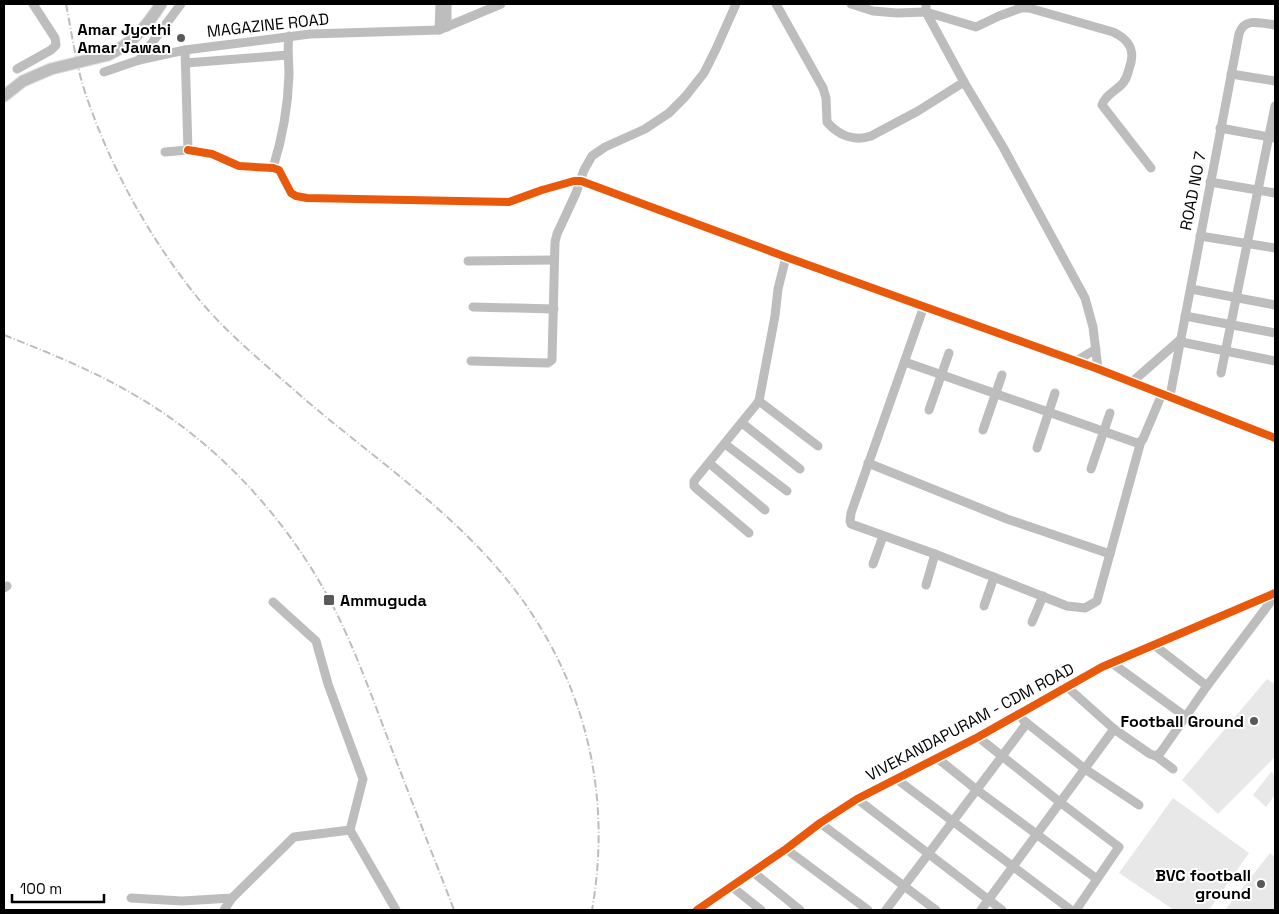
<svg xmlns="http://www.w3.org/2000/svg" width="1279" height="914" font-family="'Space Grotesk',sans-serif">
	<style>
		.pitch { fill: #e8e8e8 }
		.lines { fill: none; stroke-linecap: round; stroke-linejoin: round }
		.major-casing { stroke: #dbdbdb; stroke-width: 13 }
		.minor { stroke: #bdbdbd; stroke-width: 9 }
		.major { stroke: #bdbdbd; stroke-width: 11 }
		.rail { stroke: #bdbdbd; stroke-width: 2; stroke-dasharray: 8 2.5 1 2.5; stroke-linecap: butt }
		.major-bridge-casing { stroke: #dbdbdb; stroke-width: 13; stroke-linecap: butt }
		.major-bridge { stroke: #bdbdbd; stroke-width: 11 }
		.cycleway-casing { stroke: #fff; stroke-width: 11 }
		.cycleway { stroke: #e8590c; stroke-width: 8 }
		.poi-dot { fill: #595959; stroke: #fff; stroke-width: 2 }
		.labels { text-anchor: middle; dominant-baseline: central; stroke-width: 4; stroke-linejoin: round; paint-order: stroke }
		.street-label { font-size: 16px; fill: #000; stroke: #fff }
		.poi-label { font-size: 16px; font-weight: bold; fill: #000; stroke: #fff; text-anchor: end }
	</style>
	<rect width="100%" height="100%" fill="#fff"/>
	<g class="pitch">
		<polygon points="1267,679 1275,684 1275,757 1218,814 1182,780"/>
		<polygon points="1271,772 1275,775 1275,795 1266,807 1253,795"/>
		<polygon points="1173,798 1249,853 1209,910 1174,910 1119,873"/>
		<polygon points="1270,853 1275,857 1275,910 1225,910"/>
	</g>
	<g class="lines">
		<g class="major-casing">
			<g id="major">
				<path d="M108 55C132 44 147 26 161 4"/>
				<polyline points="4,96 23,81 51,69"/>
			</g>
		</g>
		<g class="minor">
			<path d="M776 4 823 88 826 98 827 122C838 135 854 142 871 136L918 111 964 82"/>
			<path d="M851 4 873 11 897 13 926 12 976 27 999 16 1021 8H1029L1113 32C1130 40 1136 51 1129 69 1128 74 1126 79 1123 83 1116 91 1105 95 1102 105L1151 168"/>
			<polyline points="926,4 926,12 964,82 1003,147 1085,298 1093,327 1098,369"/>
			<polyline points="447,27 447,4"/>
			<polyline points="439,30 440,4"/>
			<polyline points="139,60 181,4"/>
			<polyline points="186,63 288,55"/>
			<polyline points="17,69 51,50 56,45 55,38 33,4"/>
			<polyline points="104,72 139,60 185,50 310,34 439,30 501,4"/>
			<polyline points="1231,74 1275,81"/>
			<polyline points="1220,128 1275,138"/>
			<polyline points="188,150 212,154 239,166 273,168 279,170 291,193 296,196 307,198 509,202 542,190 574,181 581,181 786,257 1098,369 1275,438"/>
			<polyline points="165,152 188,150 185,50"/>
			<path d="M273 168C282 139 288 106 289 75 289 62 287 50 289 36"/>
			<polyline points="1210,182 1275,193"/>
			<polyline points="1200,236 1275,248"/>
			<polyline points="468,261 554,260"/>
			<polyline points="1191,289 1275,305"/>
			<polyline points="924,306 851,513 850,521 851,524 935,554 1067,606 1085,608 1097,601 1141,441"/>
			<polyline points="473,307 554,309"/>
			<polyline points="1185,316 1275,333"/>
			<polyline points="1181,342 1275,361"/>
			<polyline points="471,361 548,363 552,360 555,242 557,234 576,193 584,170 592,156 605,147 645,129 669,113 685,97 704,73 716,49 736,4"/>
			<polyline points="1076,361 1096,349"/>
			<polyline points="905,362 1137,443 1140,443 1143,439 1162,394"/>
			<polyline points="1221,373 1275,106"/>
			<polyline points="1132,382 1181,339"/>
			<path d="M1170 396 1239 34C1244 17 1261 23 1275 25"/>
			<polyline points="759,401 818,446"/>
			<polyline points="929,410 949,353"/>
			<polyline points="742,423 800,469"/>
			<polyline points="983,430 1002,375"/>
			<polyline points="725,444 787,491"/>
			<polyline points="1037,448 1055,393"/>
			<polyline points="709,463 765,510"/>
			<polyline points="868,463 1007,519 1110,554"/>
			<polyline points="1091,469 1110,413"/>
			<polyline points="749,533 697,489 694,486 694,481 759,401 775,316 778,289 786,257"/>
			<polyline points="873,564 883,536"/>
			<polyline points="926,585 935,554"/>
			<polyline points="4,588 7,586"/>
			<polyline points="273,602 316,641 328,684 363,779 350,830 396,910"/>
			<polyline points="984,606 994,577"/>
			<polyline points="1032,622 1043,596"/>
			<polyline points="1154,645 1207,686"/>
			<polyline points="1112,663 1186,717"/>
			<polyline points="1066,686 1114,729 1150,754 1156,756 1173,769"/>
			<polyline points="1023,720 1085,769 1139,805"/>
			<polyline points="978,737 1061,803 1119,847 1076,910"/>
			<polyline points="1156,756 1161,752 1207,686 1275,596"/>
			<polyline points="937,758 977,790 1097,879"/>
			<polyline points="895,778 1071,910"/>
			<polyline points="857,799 1002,910"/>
			<polyline points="820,823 936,910"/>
			<polyline points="786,849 868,910"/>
			<polyline points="753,872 800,910"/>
			<polyline points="731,886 761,910"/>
			<polyline points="131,898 182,901 232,898 294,837 350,830"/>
			<polyline points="224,910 232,898"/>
			<polyline points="697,910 786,849 820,823 857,799 978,737 1102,667 1275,593"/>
			<polyline points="886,910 1027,723"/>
			<polyline points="981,910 1114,729"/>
		</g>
		<use href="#major" class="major"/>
		<g class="rail">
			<path d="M66 4C72 34 76 66 86 95 111 169 149 237 197 297 227 334 265 364 301 396 359 446 424 491 477 546 574 645 616 773 592 910"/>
			<path d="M4 335C52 354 99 373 143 400 226 450 294 528 337 614 360 661 377 711 396 760 415 810 435 860 454 910"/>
		</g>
		<g class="major-bridge-casing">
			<polyline id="major-bridge" points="51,69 108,55"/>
		</g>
		<use href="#major-bridge" class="major-bridge"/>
		<g class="cycleway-casing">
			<g id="cycleway">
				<polyline points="188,150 212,154 239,166 273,168 279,170 291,193 296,196 307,198 509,202 542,190 574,181 581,181 786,257 1098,369 1275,438"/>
				<polyline points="697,910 786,849 820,823 857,799 978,737 1102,667 1275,593"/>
			</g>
		</g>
		<use href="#cycleway" class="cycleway"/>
	</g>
	<g class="poi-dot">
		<circle cx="181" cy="38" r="5"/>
		<rect x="323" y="594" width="12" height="12" rx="2.5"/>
		<circle cx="1254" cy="721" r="5"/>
		<circle cx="1261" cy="884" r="5"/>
	</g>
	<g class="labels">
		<g class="street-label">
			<text transform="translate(268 25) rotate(-6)">MAGAZINE ROAD</text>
			<text transform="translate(1193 191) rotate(-79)">ROAD NO 7</text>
			<text transform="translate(970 722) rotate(-28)">VIVEKANDAPURAM - CDM ROAD</text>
		</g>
		<g class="poi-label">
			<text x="171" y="29">Amar Jyothi<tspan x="171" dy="18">Amar Jawan</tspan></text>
			<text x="340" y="600" text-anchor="start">Ammuguda</text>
			<text x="1244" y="721">Football Ground</text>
			<text x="1251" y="875">BVC football<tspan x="1251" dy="18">ground</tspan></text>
		</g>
	</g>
	<rect width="1279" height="914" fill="none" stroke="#000000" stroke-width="10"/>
	<path d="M12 894v8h92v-8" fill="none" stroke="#000000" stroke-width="2.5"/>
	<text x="20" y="894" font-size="15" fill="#000000" stroke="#ffffff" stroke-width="4" paint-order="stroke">100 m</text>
</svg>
